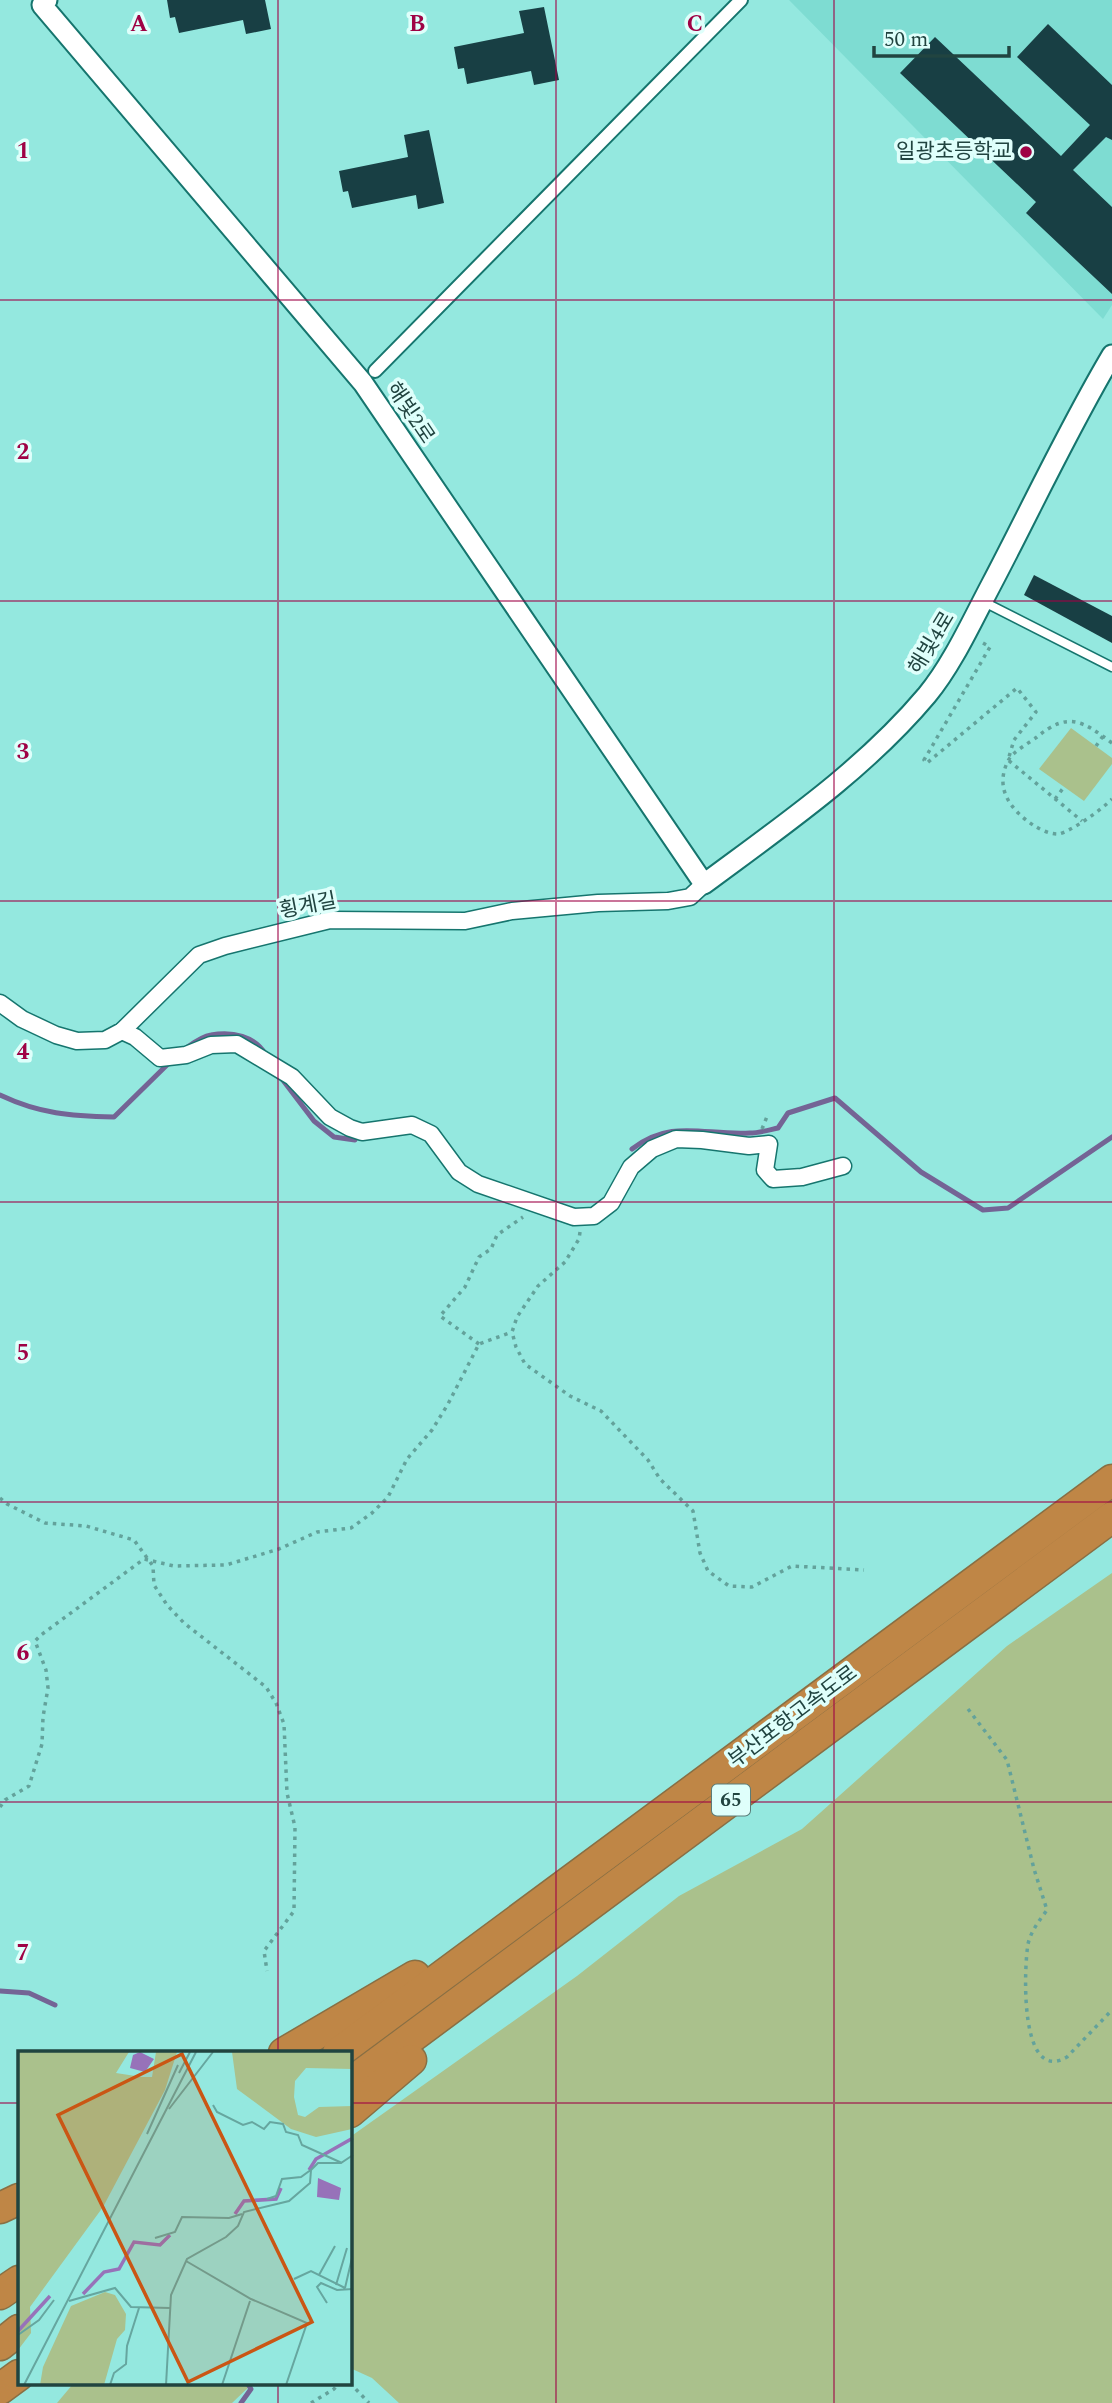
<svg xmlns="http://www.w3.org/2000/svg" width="1112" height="2403" font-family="Spectral,'Noto Sans KR',serif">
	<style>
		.built { fill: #7edcd2 }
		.green { fill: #aac18c }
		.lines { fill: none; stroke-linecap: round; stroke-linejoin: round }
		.stream { stroke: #746495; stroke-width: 5 }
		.building { fill: #183f44 }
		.service-casing { stroke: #16756e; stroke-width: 11 }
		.pedestrian-casing { stroke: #16756e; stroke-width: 16 }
		.minor-casing { stroke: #16756e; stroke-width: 19 }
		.tertiary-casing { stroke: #16756e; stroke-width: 23 }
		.motorway-casing { stroke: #886f44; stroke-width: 33 }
		.path { stroke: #63a29b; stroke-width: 3.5; stroke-dasharray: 3.5 5; stroke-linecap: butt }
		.service { stroke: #fff; stroke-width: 8 }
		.pedestrian { stroke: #fff; stroke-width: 12 }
		.minor { stroke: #fff; stroke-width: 16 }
		.tertiary { stroke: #fff; stroke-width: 19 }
		.motorway { stroke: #bf8646; stroke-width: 30 }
		.grid { fill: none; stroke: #9f0245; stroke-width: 2; stroke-opacity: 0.55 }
		.poi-dot { fill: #9f0245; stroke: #dffffb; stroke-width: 2.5 }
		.labels { text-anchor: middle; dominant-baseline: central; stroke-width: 7; stroke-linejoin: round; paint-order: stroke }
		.shield { fill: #dffffb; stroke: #5a7c78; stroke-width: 2 }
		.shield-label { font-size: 19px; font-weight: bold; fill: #214440 }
		.poi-label { font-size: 21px; fill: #214440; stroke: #dffffb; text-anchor: end }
		.street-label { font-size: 21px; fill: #214440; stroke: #dffffb }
		.inset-river { fill: none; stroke: #9772b9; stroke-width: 3.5 }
		.inset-road { fill: none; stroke: #66a69f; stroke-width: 2 }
		.view { fill: #ca5614; fill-opacity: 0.15; stroke: #ca5614; stroke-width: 3.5 }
		.inset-edge { fill: none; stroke: #214440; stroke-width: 3.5 }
		.grid-label { font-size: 23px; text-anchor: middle; font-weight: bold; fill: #9f0245; stroke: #dffffb; stroke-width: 7; stroke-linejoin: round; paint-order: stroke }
	</style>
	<rect width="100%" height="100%" fill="#94e8df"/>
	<polygon class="built" points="789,0 1112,0 1112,305 1103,319"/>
	<g class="green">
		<polygon points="1071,728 1112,758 1112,764 1084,801 1039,769"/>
		<polygon points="1112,1573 1112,2403 399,2403 372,2378 350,2368 350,2137 577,1976 679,1896 802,1829 1007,1646"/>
		<polygon points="73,2384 252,2384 232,2403 57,2403"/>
	</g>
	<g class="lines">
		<g class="stream">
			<path d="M186 1048C193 1043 203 1036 211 1035 232 1031 255 1036 266 1055"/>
			<polyline points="279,1075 314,1121 334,1137 355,1140"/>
			<path d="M0 1095C40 1114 71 1116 114 1117L171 1061"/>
			<path d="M632 1149C672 1118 705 1136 750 1133 759 1133 769 1130 778 1128L788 1113 835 1098 921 1172 983 1210 1008 1208 1112 1137"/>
			<polyline points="0,1991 29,1993 55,2005"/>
			<polyline points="241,2403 251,2389 248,2384"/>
		</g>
	</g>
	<g class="building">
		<polygon points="167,0 265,0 271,29 246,34 243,20 179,33 175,17 170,18"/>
		<polygon points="544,7 559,80 534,85 531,71 467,84 464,68 458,69 454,47 524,33 519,11"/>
		<polygon points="1048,24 1112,85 1112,140 1106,137 1073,170 1112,207 1112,294 1026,213 1036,202 900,73 935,37 1061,156 1090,125 1017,57"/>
		<polygon points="429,130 444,203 418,209 416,195 352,208 348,191 343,192 339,171 408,157 404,135"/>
		<polygon points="1034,575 1112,616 1112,643 1024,595"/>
	</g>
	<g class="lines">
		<g class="service-casing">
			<polyline id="service" points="982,601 1112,667"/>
		</g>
		<g class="pedestrian-casing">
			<polyline id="pedestrian" points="375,371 741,0"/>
		</g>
		<g class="minor-casing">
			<g id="minor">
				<polyline points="0,1003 22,1019 56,1035 77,1041 105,1040 122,1031 199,955 225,946 330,920 465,921 512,911 598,903 668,901 690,897 704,884"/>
				<polyline points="122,1031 135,1037 160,1058 186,1055 211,1045 237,1044 292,1077 330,1117 350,1128 362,1132 412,1125 431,1134 459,1172 478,1184 574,1217 594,1216 611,1203 631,1167 652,1149 676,1139 702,1140 749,1146 769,1144 765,1170 773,1179 802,1177 843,1166"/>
			</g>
		</g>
		<g class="tertiary-casing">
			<path id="tertiary" d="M47 0 42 5 363 383 704 884C782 826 864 770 927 695 952 665 972 621 991 585 1031 509 1068 429 1112 355"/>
		</g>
		<g class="motorway-casing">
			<g id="motorway">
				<polyline points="284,2053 415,1976"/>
				<polyline points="338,2053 1112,1480"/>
				<polyline points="350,2083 1112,1517"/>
				<polyline points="350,2112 411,2060"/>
				<polyline points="0,2208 19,2199"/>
				<polyline points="0,2294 19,2281"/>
				<polyline points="0,2345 19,2330"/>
				<polyline points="0,2389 19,2375"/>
			</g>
		</g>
		<g class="path">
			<polyline points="983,643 990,647 924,760 927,763 1017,688 1036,712 1014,740 1008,760 1082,821"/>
			<path d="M1112 743C1083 721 1068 711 1037 737 1029 743 1012 752 1008 761 994 789 1011 810 1033 825 1040 829 1048 834 1058 834 1069 833 1104 808 1112 799"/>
			<polyline points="1096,746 1103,736"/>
			<polyline points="1055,799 1064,787"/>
			<polyline points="762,1129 768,1114"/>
			<polyline points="580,1232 579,1239 565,1262 538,1286 517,1317 512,1332 516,1347 525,1364 570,1396 601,1411 648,1460 660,1479 693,1511 700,1553 708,1571 729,1586 752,1587 792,1566 864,1570"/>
			<polyline points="479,1344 440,1316 465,1287 479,1257 491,1249 497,1235 523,1217"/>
			<polyline points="0,1498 7,1504 45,1523 86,1526 134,1540 153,1566 154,1585 167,1605 184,1623 266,1687 276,1703 284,1724 287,1793 295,1827 294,1911 264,1951 267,1971"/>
			<path d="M968 1709 1007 1760 1034 1869 1047 1910C1039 1921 1031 1931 1028 1944 1024 1968 1019 2085 1067 2057L1112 2010"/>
			<polyline points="0,1807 5,1800 29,1786 42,1744 43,1717 48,1688 46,1670 35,1641 41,1635 144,1559 174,1566 226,1565 279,1549 317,1532 351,1528 372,1513 388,1497 407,1459 432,1430 448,1404 479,1344 512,1332"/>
			<polyline points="350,2383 369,2403"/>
			<polyline points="311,2403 334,2389 338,2384"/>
		</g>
		<use href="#service" class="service"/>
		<use href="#pedestrian" class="pedestrian"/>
		<use href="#minor" class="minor"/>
		<use href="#tertiary" class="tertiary"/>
		<use href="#motorway" class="motorway"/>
	</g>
	<path class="grid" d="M278 0V2053M556 0V2403M834 0V2403M0 300H1112M0 601H1112M0 901H1112M0 1202H1112M0 1502H1112M0 1802H1112M0 2103H19M350 2103H1112M278 2384V2403"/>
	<circle class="poi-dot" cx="1026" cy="152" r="7"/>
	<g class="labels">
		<rect class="shield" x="712" y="1784.5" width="38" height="31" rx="5"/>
		<g class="shield-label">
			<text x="731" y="1800">65</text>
		</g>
		<g class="poi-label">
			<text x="1012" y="152">일광초등학교</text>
		</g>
		<g class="street-label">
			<text transform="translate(410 413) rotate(56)">해빛2로</text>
			<text transform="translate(932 643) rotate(-59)">해빛4로</text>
			<text transform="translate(308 906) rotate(-11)">횡계길</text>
			<text transform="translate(793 1717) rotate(-37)">부산포항고속도로</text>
		</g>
	</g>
	<g transform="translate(18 2051)">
		<rect width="334" height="334" fill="#94e8df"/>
		<path d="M0 1H111L98 22 124 26H134L138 1H159L147 39 85 156 12 256 13 282 0 299ZM214 1H334V18L288 17 277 30 276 46 280 64 287 66 301 56 334 55V78L298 86 273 78 219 38ZM87 241 97 244 108 263 107 279 99 288 86 334H22L25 316 53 255Z" fill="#aac18c"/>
		<path d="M122 1 136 8 127 21 112 17 115 4ZM300 127 323 137 321 149 299 146Z" fill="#9772b9"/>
		<path class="inset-river" d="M291 119 298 108 335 87M217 163 226 150 258 148 263 137M65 243 86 221 101 218 116 191 142 194 152 184M0 280 32 245"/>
		<path class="inset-road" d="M161 22 172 1M195 54 199 61 225 74 234 71 246 78 252 71 265 73 268 81 280 84 284 94 324 112M151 58 195 1M129 83 160 14M249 148 258 145 264 128 283 126 294 118M137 187 157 181 164 166 211 167 224 163M168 210 233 248 289 272 268 334M301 224 317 195M276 228 293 220 327 237M318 234 329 197M327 237 334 207M51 250 97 237 113 256 152 257M309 252 299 236 303 232 319 239 335 238M0 284 21 269 36 249M6 334 178 1M92 334 96 322 108 313 109 295 121 257M148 334 153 244 169 208 208 186 220 175 226 161 271 150 292 132 293 119 300 112H323L335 104M204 334 232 250"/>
		<path class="view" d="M164 3 294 271 170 331 40 64Z"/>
		<rect width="334" height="334" class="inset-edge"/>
	</g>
	<g class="grid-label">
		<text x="139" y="31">A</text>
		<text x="417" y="31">B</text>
		<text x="695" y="31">C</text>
		<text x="23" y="158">1</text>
		<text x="23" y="459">2</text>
		<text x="23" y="759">3</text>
		<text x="23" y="1059">4</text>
		<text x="23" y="1360">5</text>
		<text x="23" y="1660">6</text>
		<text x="23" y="1960">7</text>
	</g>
	<path d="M874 46v10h135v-10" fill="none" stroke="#214440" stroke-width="3.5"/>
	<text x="884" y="46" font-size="21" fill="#214440" stroke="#dffffb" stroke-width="5" paint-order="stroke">50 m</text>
</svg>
